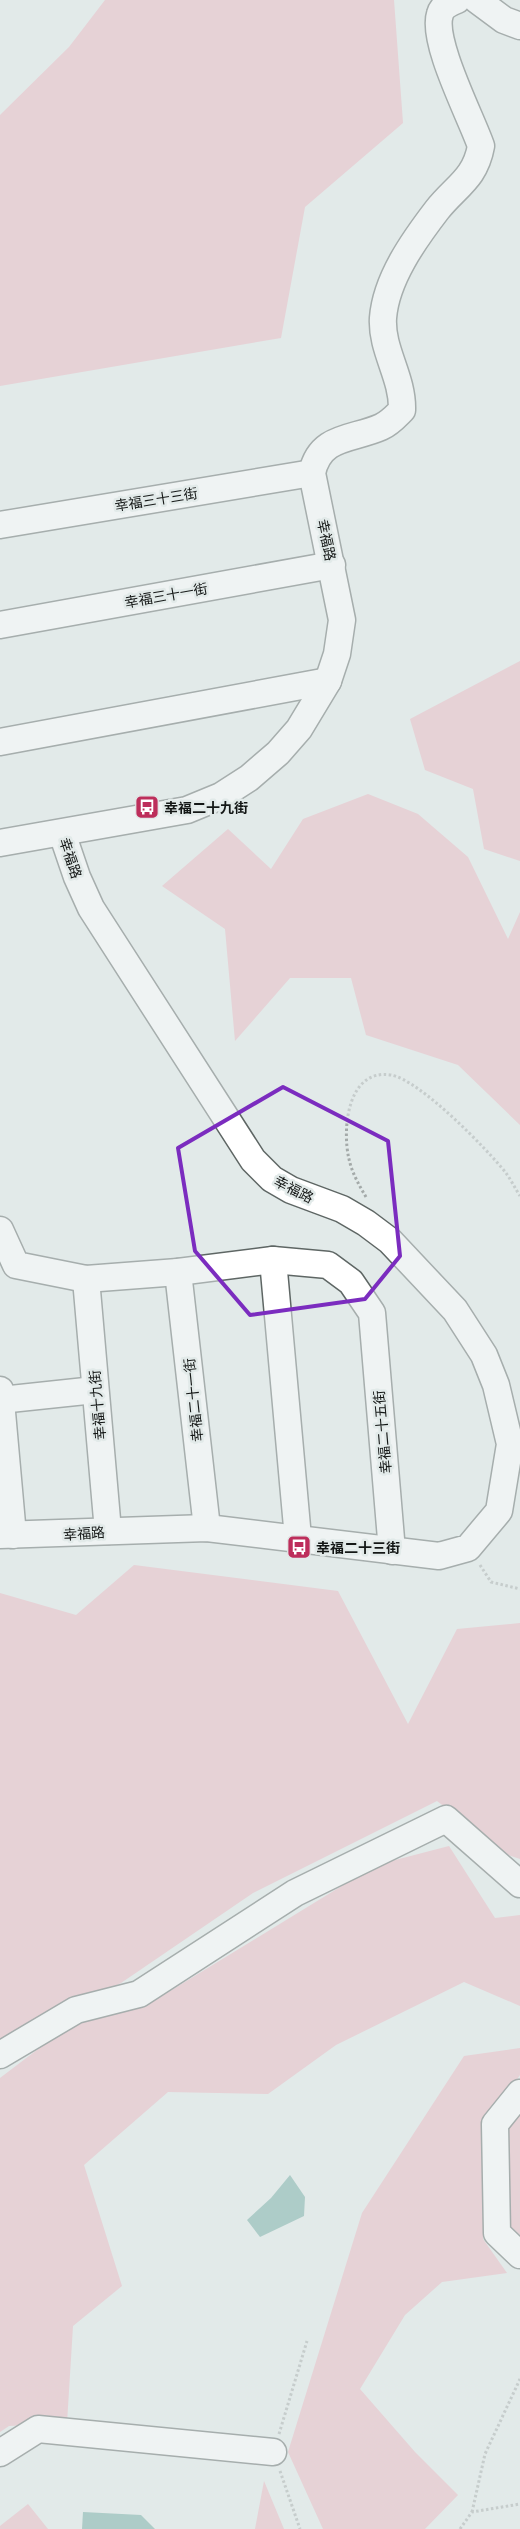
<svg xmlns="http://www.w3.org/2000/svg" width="520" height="2529" font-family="'Titillium Web','Noto Sans TC',sans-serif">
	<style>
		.green { fill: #ebb5be }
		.water { fill: #6ea99f }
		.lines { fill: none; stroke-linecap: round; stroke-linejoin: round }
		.minor-casing { stroke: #5e6664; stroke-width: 29 }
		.path { stroke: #a4aaa9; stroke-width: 3; stroke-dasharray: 2.5 2.5; stroke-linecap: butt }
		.minor { stroke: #fff; stroke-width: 26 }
		.marked { fill: none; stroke: #7b2cbf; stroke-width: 4; stroke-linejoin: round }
		.labels { text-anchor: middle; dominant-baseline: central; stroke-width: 5; stroke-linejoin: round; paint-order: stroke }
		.street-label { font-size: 14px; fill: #141716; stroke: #e2eae9 }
		.poi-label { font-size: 14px; font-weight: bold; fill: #141716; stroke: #e2eae9; text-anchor: start }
	</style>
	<rect width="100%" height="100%" fill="#e2eae9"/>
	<g class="green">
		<polygon points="105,0 394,0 403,123 305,207 281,338 0,386 0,115 69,47"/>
		<polygon points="520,661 520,861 484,849 473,789 425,770 410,719"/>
		<polygon points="368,794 418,814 468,857 508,939 520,912 520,1125 458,1065 366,1035 351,978 290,978 235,1041 225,929 162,886 228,829 271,869 303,819"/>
		<polygon points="134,1565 338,1591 408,1724 457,1629 520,1623 520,1859 505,1854 437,1801 253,1893 121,1983 0,2040 0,1593 76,1615"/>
		<polygon points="449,1846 495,1918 520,1915 520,2006 464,1982 336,2045 268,2094 168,2092 84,2165 122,2286 73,2326 67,2423 9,2426 0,2432 0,2078 75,2021 157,1999 376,1865"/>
		<polygon points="520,2048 520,2075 486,2124 483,2239 507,2273 442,2282 405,2315 360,2389 415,2452 458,2495 425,2529 323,2529 288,2452 362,2213 464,2056"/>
		<polygon points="520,2109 520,2235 511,2227 508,2125"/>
		<polygon points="264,2481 284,2529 255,2529"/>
		<polygon points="28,2504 48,2529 0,2529 0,2526"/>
	</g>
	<g class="water">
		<polygon points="290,2175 305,2197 304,2216 260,2237 247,2220 271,2198"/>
		<polygon points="83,2512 141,2515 155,2529 82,2529"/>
	</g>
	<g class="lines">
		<g class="minor-casing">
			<g id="minor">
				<polyline points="477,0 504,20 520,26"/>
				<polyline points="0,525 312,473"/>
				<polyline points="0,625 332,565"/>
				<polyline points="0,742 328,681"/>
				<path d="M0 843 187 810 221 796 249 778 278 753 299 729 328 681 337 654 342 620 312 473C320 435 352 440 381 427 390 423 396 416 402 410 403 377 381 350 383 318 386 279 414 240 437 210 456 186 475 179 481 146 471 117 431 41 440 14 442 6 450 3 457 0"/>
				<polyline points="0,1230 16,1265 86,1279 178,1272 273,1260 328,1265 351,1282 372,1313 392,1551"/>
				<polyline points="273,1260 298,1538"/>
				<polyline points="178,1272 207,1528"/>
				<polyline points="86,1279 108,1531"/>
				<polyline points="0,1390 13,1535"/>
				<polyline points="0,1400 95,1390"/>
				<polyline points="0,1535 207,1528 439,1556 468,1548 499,1511 510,1444 496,1385 484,1355 455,1310 390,1241 366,1223 342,1209 291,1190 272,1179 253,1160 91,908 77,877 62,833"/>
				<polyline points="0,2055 76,2010 139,1994 295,1893 446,1819 520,1884"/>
				<polyline points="520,2093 495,2124 497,2233 520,2255"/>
				<polyline points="0,2453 38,2429 273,2452"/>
			</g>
		</g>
		<g class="path">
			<path d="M366 1197C359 1185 352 1173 349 1159 342 1130 347 1068 391 1075 420 1080 487 1149 506 1173 511 1180 515 1188 520 1196"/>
			<polyline points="480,1565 491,1582 520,1589"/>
			<polyline points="279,2434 307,2341"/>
			<polyline points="280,2471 300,2529"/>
			<polyline points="472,2512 485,2454 520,2379"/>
			<polyline points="460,2529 472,2512 520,2504"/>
		</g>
		<use href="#minor" class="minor"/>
	</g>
	<path d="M0 0H520V2529H0ZM283 1087 388 1141 400 1256 365 1299 250 1315 195 1251 178 1148Z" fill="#e2eae9" fill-opacity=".55" fill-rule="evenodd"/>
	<path class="marked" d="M283 1087 388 1141 400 1256 365 1299 250 1315 195 1251 178 1148Z"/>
	<defs>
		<g id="bus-square" transform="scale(1.25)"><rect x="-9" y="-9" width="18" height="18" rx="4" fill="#bd2e5b" stroke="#e2eae9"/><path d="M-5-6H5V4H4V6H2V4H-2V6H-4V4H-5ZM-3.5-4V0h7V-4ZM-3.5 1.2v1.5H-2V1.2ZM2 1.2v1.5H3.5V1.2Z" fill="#fff"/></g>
	</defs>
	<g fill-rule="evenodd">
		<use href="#bus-square" x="147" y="807"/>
		<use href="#bus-square" x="299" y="1547"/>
	</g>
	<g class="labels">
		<g class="street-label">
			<text transform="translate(156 499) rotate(-9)">幸福三十三街</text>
			<text transform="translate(327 540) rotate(78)">幸福路</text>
			<text transform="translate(166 595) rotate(-10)">幸福三十一街</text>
			<text transform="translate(71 858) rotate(72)">幸福路</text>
			<text transform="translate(294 1189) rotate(27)">幸福路</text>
			<text transform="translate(193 1400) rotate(-96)">幸福二十一街</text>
			<text transform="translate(97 1405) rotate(-95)">幸福十九街</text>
			<text transform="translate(382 1432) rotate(-95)">幸福二十五街</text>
			<text transform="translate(84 1533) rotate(-4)">幸福路</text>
		</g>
		<g class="poi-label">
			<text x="164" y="807">幸福二十九街</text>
			<text x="316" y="1547">幸福二十三街</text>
		</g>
	</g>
</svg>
